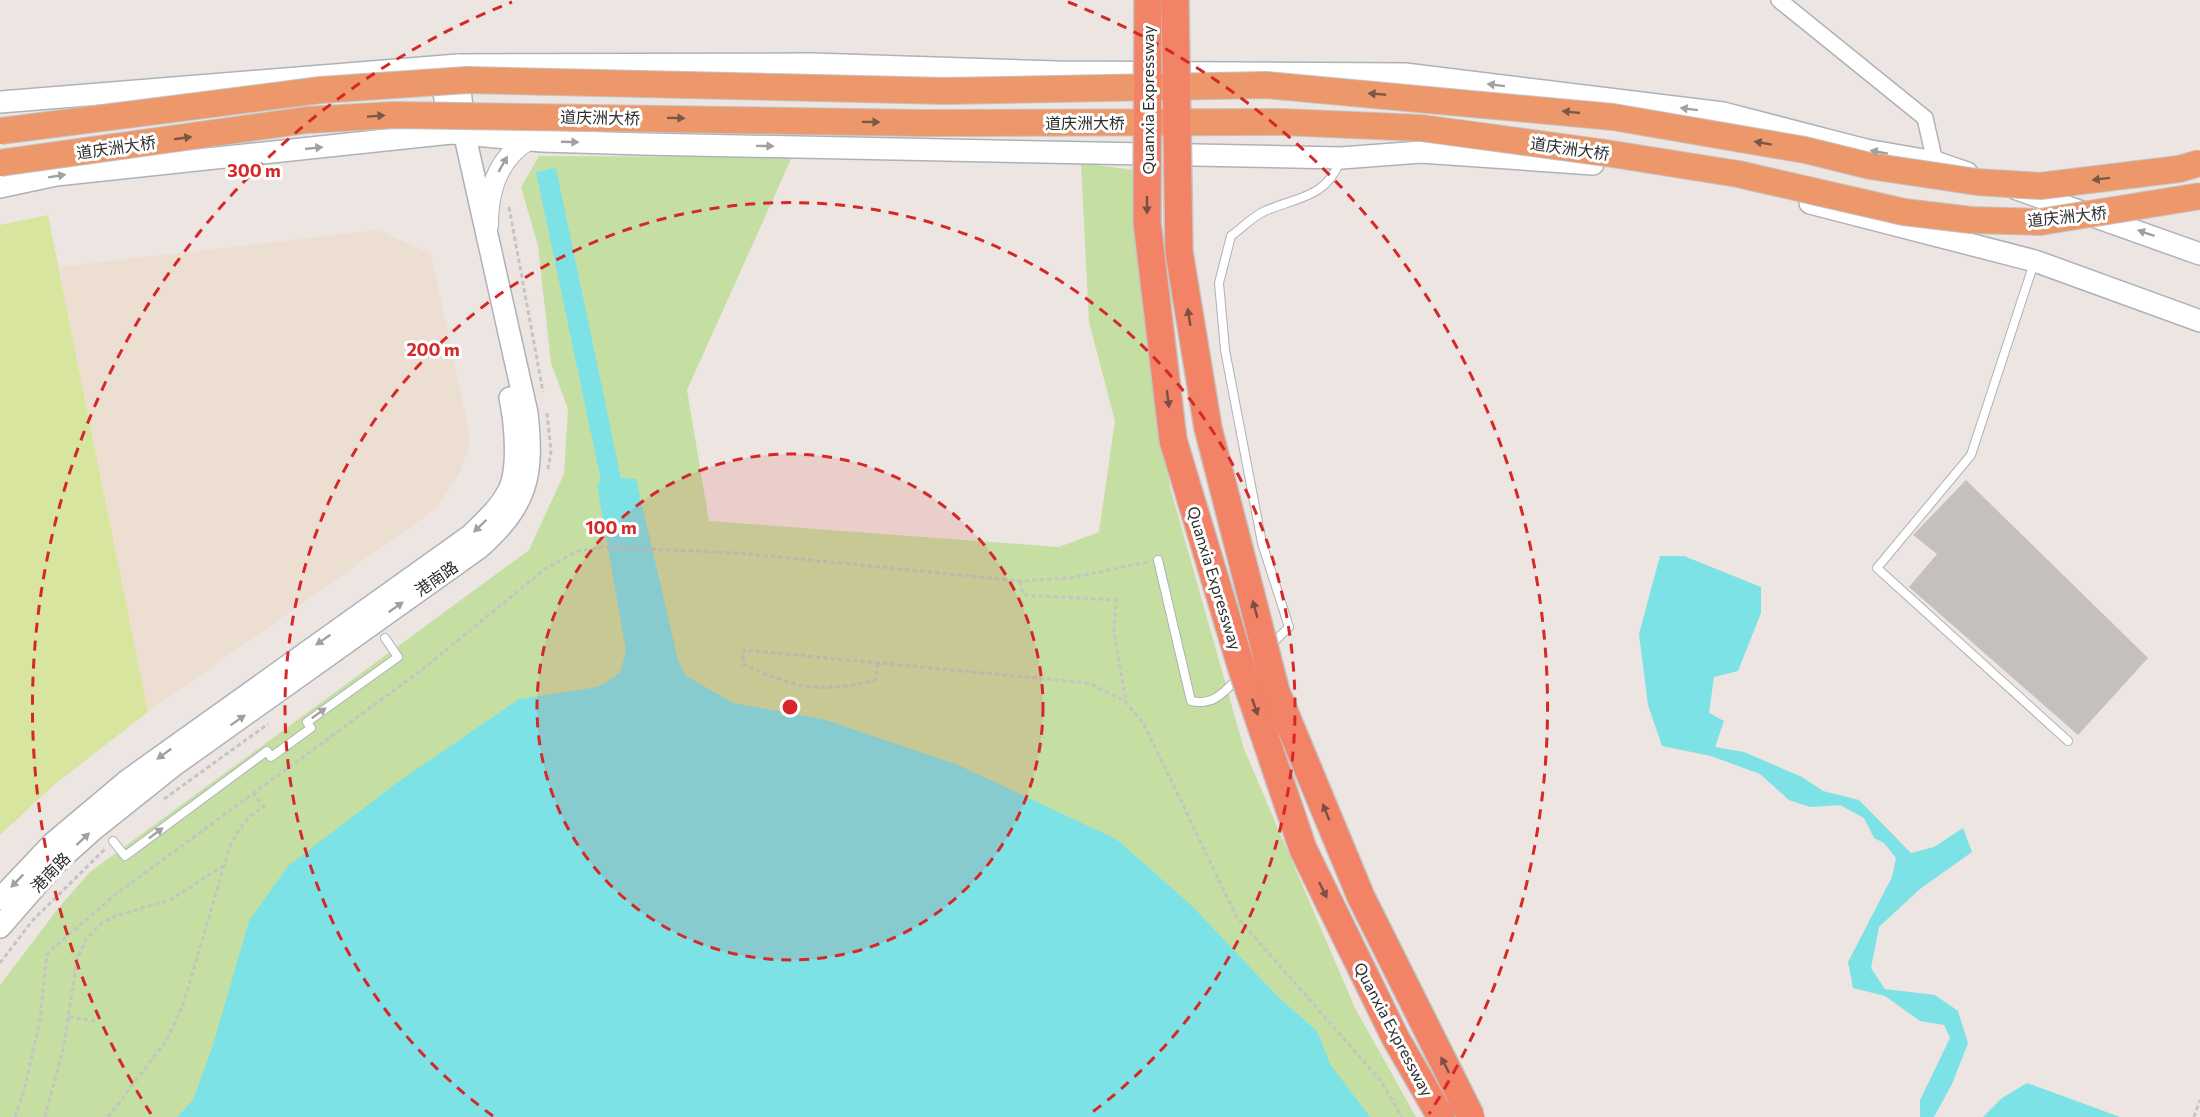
<svg xmlns="http://www.w3.org/2000/svg" width="2200" height="1117" font-family="Commissioner,'Noto Sans SC',sans-serif">
	<style>
		.education { fill: #edded2 }
		.green { fill: #c5dfa2 }
		.pitch { fill: #d8e59f }
		.water { fill: #7de2e6 }
		.building { fill: #c6c0bc }
		.lines { fill: none; stroke-linecap: round; stroke-linejoin: round }
		.service-casing { stroke: #adb2b8; stroke-width: 10 }
		.minor-casing { stroke: #adb2b8; stroke-width: 18 }
		.tertiary-casing { stroke: #adb2b8; stroke-width: 22 }
		.secondary-casing { stroke: #adb2b8; stroke-width: 24 }
		.path { stroke: #c4c4c4; stroke-width: 3; stroke-dasharray: 4.5 3; stroke-linecap: butt }
		.service { stroke: #fff; stroke-width: 8 }
		.minor { stroke: #fff; stroke-width: 15 }
		.tertiary { stroke: #fff; stroke-width: 20 }
		.secondary { stroke: #fff; stroke-width: 21 }
		.trunk-bridge-casing { stroke: #c4c4c4; stroke-width: 28; stroke-linecap: butt }
		.motorway-bridge-casing { stroke: #c4c4c4; stroke-width: 30; stroke-linecap: butt }
		.trunk-bridge { stroke: #ec986a; stroke-width: 26 }
		.motorway-bridge { stroke: #f28367; stroke-width: 27 }
		.oneway { fill: #a0a0a0 }
		.oneway2 { fill: #795845 }
		.oneway3 { fill: #7c4f44 }
		.ring { fill: none; stroke: #d62828; stroke-width: 3; stroke-dasharray: 10 8 }
		.labels { text-anchor: middle; dominant-baseline: central; stroke-width: 6; stroke-linejoin: round; paint-order: stroke }
		.street-label { font-size: 16px; fill: #2d2d2d; stroke: #fff }
		.centre { fill: #d62828; stroke: #fff; stroke-width: 3 }
		.ring-label { font-size: 18px; text-anchor: middle; font-weight: bold; fill: #d62828; stroke: #fff; stroke-width: 6; stroke-linejoin: round; paint-order: stroke }
	</style>
	<rect width="100%" height="100%" fill="#ede5e1"/>
	<polygon class="education" points="378,230 431,254 469,431 469,448 458,477 433,511 148,712 59,267"/>
	<polygon class="green" points="539,156 792,157 687,390 709,521 1059,547 1099,532 1115,421 1089,322 1081,163 1134,170 1170,487 1244,749 1355,1008 1416,1117 0,1117 0,985 60,906 90,872 529,550 564,474 568,409 551,363 538,246 521,187"/>
	<polygon class="pitch" points="48,215 148,712 55,784 0,835 0,225"/>
	<g class="water">
		<polygon points="556,168 621,478 636,479 678,660 686,676 733,703 826,720 958,765 1116,839 1192,906 1279,998 1317,1031 1330,1064 1370,1117 177,1117 193,1100 212,1048 249,921 288,866 398,782 519,699 598,687 620,673 626,651 597,485 601,481 536,172"/>
		<polygon points="1660,556 1684,556 1761,587 1761,613 1738,671 1714,677 1709,713 1724,721 1715,747 1744,752 1802,777 1823,791 1859,800 1911,853 1934,847 1963,828 1972,852 1920,889 1879,927 1871,968 1885,989 1935,995 1958,1011 1968,1043 1952,1084 1934,1117 1920,1117 1920,1100 1950,1038 1944,1025 1920,1021 1885,996 1853,988 1848,962 1892,877 1896,858 1884,843 1874,838 1864,818 1840,805 1810,807 1789,800 1760,774 1711,756 1662,746 1648,705 1639,634"/>
		<polygon points="2027,1083 2120,1117 1983,1117 2002,1098"/>
	</g>
	<polygon class="building" points="1966,480 2148,658 2078,735 1909,587 1937,554 1913,535"/>
	<g class="lines">
		<g class="service-casing">
			<g id="service">
				<polyline points="2034,263 1971,455 1877,568 2068,741"/>
				<path d="M1158 560 1191 701C1214 706 1224 692 1239 677"/>
				<path d="M1269 647 1289 627 1262 543 1225 350 1219 283 1231 236C1242 228 1253 216 1265 211 1297 197 1326 198 1340 161"/>
				<polyline points="113,841 125,856 267,751 271,757 311,728 307,722 398,657 385,638"/>
			</g>
		</g>
		<g class="minor-casing">
			<polyline id="minor" points="1779,0 1925,118 1935,162"/>
		</g>
		<g class="tertiary-casing">
			<path id="tertiary" d="M488 225C488 190 498 157 530 139"/>
		</g>
		<g class="secondary-casing">
			<g id="secondary">
				<polyline points="440,67 450,131"/>
				<polyline points="0,102 458,65 812,64 1057,72 1405,74 1723,113 1866,150 1935,162 1967,173"/>
				<polyline points="0,187 56,175 451,133 542,141 644,144 1341,158 1421,152 1593,164"/>
				<polyline points="2017,189 2200,254"/>
				<polyline points="1810,203 2035,261 2200,321"/>
				<path d="M0 899 53 843 128 780 471 535C485 521 499 509 508 492 520 470 515 421 510 398"/>
				<path d="M0 927 55 864 94 829 173 766 479 548C527 505 534 477 527 413L464 132 458 65"/>
			</g>
		</g>
		<g class="path">
			<polyline points="509,207 543,392"/>
			<polyline points="547,413 551,451 548,469"/>
			<polyline points="1020,581 1023,595 1116,600 1114,632 1126,701"/>
			<path d="M878 663 875 680C820 694 794 688 743 664L744 650 1088 683 1124 700 1144 724 1236 916 1381 1081 1402 1117"/>
			<polyline points="164,799 268,724"/>
			<polyline points="0,963 32,921 106,848"/>
			<polyline points="69,1017 95,1021"/>
			<polyline points="15,1117 24,1091 40,1020 47,954 52,949 116,894 419,672 544,570 575,552 602,547 739,553 1020,581 1070,578 1148,562"/>
			<polyline points="45,1117 63,1050 77,960 86,939 99,925 115,916 170,900 223,866"/>
			<path d="M108 1117 166 1041 183 1005 230 846C238 830 247 816 264 807L253 793"/>
			<polyline points="2194,1117 2200,1100"/>
		</g>
		<use href="#service" class="service"/>
		<use href="#minor" class="minor"/>
		<use href="#tertiary" class="tertiary"/>
		<use href="#secondary" class="secondary"/>
		<g class="trunk-bridge-casing">
			<g id="trunk-bridge">
				<polyline points="0,131 321,90 467,80 945,91 1266,85 1613,117 1805,150 1870,166 1977,182 2040,186 2179,169 2200,163"/>
				<polyline points="0,163 307,120 394,115 922,123 1282,122 1421,128 1606,153 1738,174 1904,212 1971,220 2040,222 2200,196"/>
			</g>
		</g>
		<g class="motorway-bridge-casing">
			<g id="motorway-bridge">
				<polyline points="1148,0 1147,222 1173,440 1242,669 1303,849 1395,1037 1441,1117"/>
				<polyline points="1175,0 1179,252 1208,428 1276,692 1361,897 1471,1117"/>
			</g>
		</g>
		<use href="#trunk-bridge" class="trunk-bridge"/>
		<use href="#motorway-bridge" class="motorway-bridge"/>
	</g>
	<defs><path id="oneway-solid" d="M-6-.8H1V-3.2L6.5 0L1 3.2V.8H-6Z" transform="scale(1.5)"/></defs>
	<g class="oneway">
		<use href="#oneway-solid" transform="translate(1496 85) rotate(-173)"/>
		<use href="#oneway-solid" transform="translate(1689 109) rotate(-173)"/>
		<use href="#oneway-solid" transform="translate(570 142) rotate(2)"/>
		<use href="#oneway-solid" transform="translate(765 146) rotate(1)"/>
		<use href="#oneway-solid" transform="translate(314 148) rotate(-6)"/>
		<use href="#oneway-solid" transform="translate(1879 152) rotate(-170)"/>
		<use href="#oneway-solid" transform="translate(503 164) rotate(-60)"/>
		<use href="#oneway-solid" transform="translate(57 176) rotate(-9)"/>
		<use href="#oneway-solid" transform="translate(2146 233) rotate(-161)"/>
		<use href="#oneway-solid" transform="translate(480 526) rotate(136)"/>
		<use href="#oneway-solid" transform="translate(396 607) rotate(-35)"/>
		<use href="#oneway-solid" transform="translate(323 640) rotate(145)"/>
		<use href="#oneway-solid" transform="translate(319 713) rotate(-36)"/>
		<use href="#oneway-solid" transform="translate(238 720) rotate(-35)"/>
		<use href="#oneway-solid" transform="translate(164 754) rotate(144)"/>
		<use href="#oneway-solid" transform="translate(156 833) rotate(-37)"/>
		<use href="#oneway-solid" transform="translate(83 839) rotate(-43)"/>
		<use href="#oneway-solid" transform="translate(17 881) rotate(134)"/>
	</g>
	<g class="oneway2">
		<use href="#oneway-solid" transform="translate(1377 94) rotate(-175)"/>
		<use href="#oneway-solid" transform="translate(1571 112) rotate(-174)"/>
		<use href="#oneway-solid" transform="translate(376 116) rotate(-4)"/>
		<use href="#oneway-solid" transform="translate(676 118) rotate(1)"/>
		<use href="#oneway-solid" transform="translate(871 122) rotate(1)"/>
		<use href="#oneway-solid" transform="translate(183 138) rotate(-8)"/>
		<use href="#oneway-solid" transform="translate(1763 143) rotate(-170)"/>
		<use href="#oneway-solid" transform="translate(2101 179) rotate(173)"/>
	</g>
	<g class="oneway3">
		<use href="#oneway-solid" transform="translate(1147 205) rotate(90)"/>
		<use href="#oneway-solid" transform="translate(1189 317) rotate(-99)"/>
		<use href="#oneway-solid" transform="translate(1168 399) rotate(83)"/>
		<use href="#oneway-solid" transform="translate(1255 609) rotate(-105)"/>
		<use href="#oneway-solid" transform="translate(1255 707) rotate(71)"/>
		<use href="#oneway-solid" transform="translate(1326 812) rotate(-112)"/>
		<use href="#oneway-solid" transform="translate(1323 890) rotate(64)"/>
		<use href="#oneway-solid" transform="translate(1445 1065) rotate(-117)"/>
	</g>
	<circle cx="790" cy="707" r="253" fill="#d62828" fill-opacity=".12"/>
	<g class="ring">
		<circle cx="790" cy="707" r="253"/>
		<path d="M493 1116A505 505 0 1 1 1087 1116"/>
		<path d="M151 1114A758 758 0 0 1 512 2M1068 2A758 758 0 0 1 1429 1114"/>
	</g>
	<g class="labels">
		<g class="street-label">
			<text transform="translate(1147 100) rotate(-90)">Quanxia Expressway</text>
			<text transform="translate(600 117) rotate(1)">道庆洲大桥</text>
			<text x="1085" y="122">道庆洲大桥</text>
			<text transform="translate(116 147) rotate(-8)">道庆洲大桥</text>
			<text transform="translate(1570 148) rotate(8)">道庆洲大桥</text>
			<text transform="translate(2067 216) rotate(-6)">道庆洲大桥</text>
			<text transform="translate(436 578) rotate(-35)">港南路</text>
			<text transform="translate(1215 578) rotate(73)">Quanxia Expressway</text>
			<text transform="translate(50 872) rotate(-46)">港南路</text>
			<text transform="translate(1394 1029) rotate(62)">Quanxia Expressway</text>
		</g>
	</g>
	<circle cx="790" cy="707" r="9" class="centre"/>
	<g class="ring-label">
		<text x="254" y="177">300 m</text>
		<text x="433" y="356">200 m</text>
		<text x="611" y="534">100 m</text>
	</g>
</svg>
